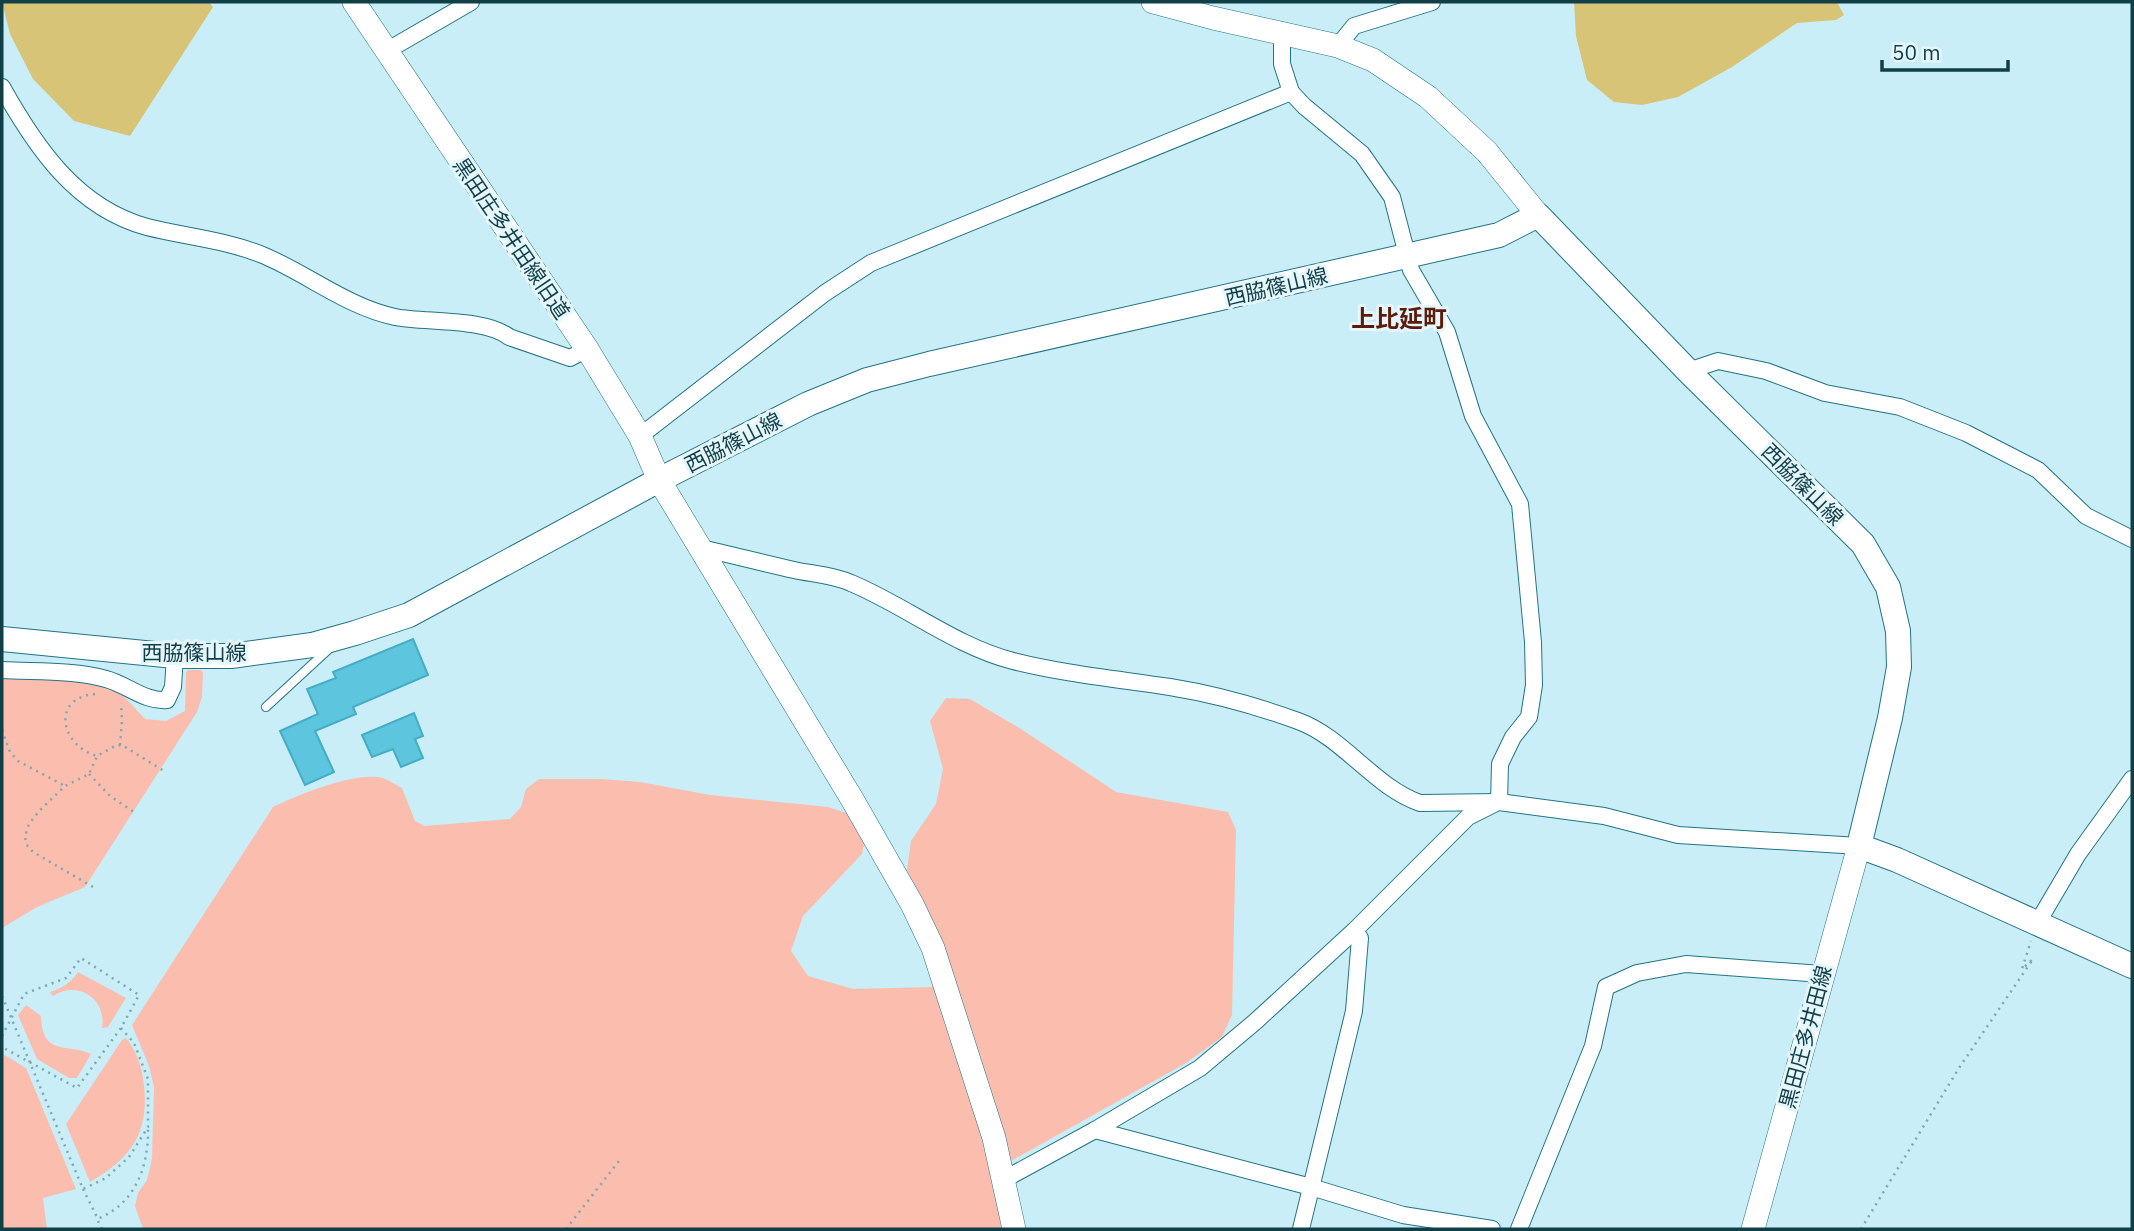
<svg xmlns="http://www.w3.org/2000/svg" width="2134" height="1231" font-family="'IBM Plex Sans','Noto Sans JP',sans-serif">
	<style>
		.green { fill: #fbbeae }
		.water { fill: #d8c476 }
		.building { fill: #5dc5dd; stroke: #43adc5; stroke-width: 2 }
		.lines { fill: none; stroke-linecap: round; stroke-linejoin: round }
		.lane-casing { stroke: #217486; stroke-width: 10 }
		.street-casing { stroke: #217486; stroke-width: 18 }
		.secondary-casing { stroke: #217486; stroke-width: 24 }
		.primary-casing { stroke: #217486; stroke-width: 26 }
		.path { stroke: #7ea7b0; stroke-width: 2.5; stroke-dasharray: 2 5; stroke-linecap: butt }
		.lane { stroke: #fff; stroke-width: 8 }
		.street { stroke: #fff; stroke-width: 16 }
		.secondary { stroke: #fff; stroke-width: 23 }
		.primary { stroke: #fff; stroke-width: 24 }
		.labels { text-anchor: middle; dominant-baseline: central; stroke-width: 6; stroke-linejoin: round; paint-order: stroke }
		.street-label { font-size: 21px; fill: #113f48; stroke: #e5f7fc }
		.quarter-label { font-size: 24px; font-weight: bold; fill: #5d1b0a; stroke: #e5f7fc }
	</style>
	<rect width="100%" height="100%" fill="#c9eef7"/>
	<g class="green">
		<path d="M188 670H201L203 673 202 697 197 712 85 887 37 907 2 928V676L87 680C96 688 107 684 117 689L145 719 166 721 185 711 186 672Z"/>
		<path d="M946 698 970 699 1021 729 1116 792 1228 812 1236 830 1232 1015 1222 1037 1186 1063 993 1171 1004 1229H143L135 1206 138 1193 147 1180 152 1159 154 1087 149 1066 132 1025 273 807C298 795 355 771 383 778 389 780 396 785 402 788L415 821 425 826 510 819 521 807 526 789 539 779H601L640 782 710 795 828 807 850 814 865 839 862 854 803 916 791 951 808 976 853 989 931 987 952 978 944 945 907 870 911 841 936 804 943 769 930 721Z"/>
		<path d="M78 972 126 998 108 1027 102 1028C107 998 77 980 53 996L50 992C62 988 71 983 78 972Z"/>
		<path d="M26 1005 41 1016C42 1057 68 1043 91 1054L77 1078H69L37 1059 18 1015Z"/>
		<path d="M126 1038C135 1049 141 1064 143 1078 151 1129 134 1157 90 1182L66 1124 122 1040Z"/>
		<polygon points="3,1054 26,1068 76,1189 43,1198 47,1229 2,1229"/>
	</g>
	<g class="water">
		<polygon points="2,2 209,2 213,7 130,136 74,121 33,79 10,34"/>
		<polygon points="1574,2 1837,2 1844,15 1836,20 1797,23 1732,67 1678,97 1642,105 1614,102 1587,80 1576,36"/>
	</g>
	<g class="building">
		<polygon points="413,639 428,675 353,707 356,714 315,731 334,772 305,785 280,731 318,714 307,689 336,678 333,672"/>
		<polygon points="414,713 423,736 415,739 423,758 401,767 393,749 372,757 362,735"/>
	</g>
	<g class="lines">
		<g class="lane-casing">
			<polyline id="lane" points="266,707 331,647"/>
		</g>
		<g class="street-casing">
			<g id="street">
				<polyline points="1282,33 1282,64 1291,92 1304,106 1362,154 1392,197 1411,270 1447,332 1473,416 1520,504 1533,642 1534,685 1529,717 1513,737 1500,764 1499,802"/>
				<polyline points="1338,46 1354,26 1432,2"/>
				<polyline points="388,50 471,2"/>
				<path d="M2 87C36 148 77 208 147 227 187 237 227 240 265 256 309 275 348 307 395 317 425 323 485 318 509 337L570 358 587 349"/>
				<polyline points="1688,371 1718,361 1766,371 1825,393 1900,407 1966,433 2038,470 2086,516 2132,539"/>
				<polyline points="640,436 825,293 871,263 1291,92"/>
				<path d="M701 548C732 555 763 563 794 570 812 574 833 575 851 583 906 606 955 646 1013 661 1065 674 1117 679 1170 687 1213 694 1257 706 1298 721 1343 737 1374 787 1420 803L1499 802 1604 816 1678 835 1859 846"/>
				<path d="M2 670C36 672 73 670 106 679 128 685 145 702 167 700L173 687 175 656"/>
				<polyline points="2038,922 2078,854 2132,779"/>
				<polyline points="1095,1130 1311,1187 1403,1215 1492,1229"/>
				<polyline points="1003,1180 1095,1130 1200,1068 1256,1021 1354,931 1468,817 1494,804"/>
				<polyline points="1301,1229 1354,1011 1360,938 1354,931"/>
				<polyline points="1519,1229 1593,1046 1606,987 1637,973 1686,964 1822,974"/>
			</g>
		</g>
		<g class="secondary-casing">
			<g id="secondary">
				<polyline points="354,2 587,349 640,436 659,480 852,799 912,904 933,948 994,1138 1014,1229"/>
				<polyline points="1153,2 1213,18 1338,46 1373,60 1428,97 1487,152 1538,215"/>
				<polyline points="1753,1229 1859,846"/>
			</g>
		</g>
		<g class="primary-casing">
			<polyline id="primary" points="2,639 175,656 231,656 312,645 355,633 409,615 659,480 808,404 867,380 929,364 1499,235 1538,215 1688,371 1863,544 1888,587 1898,631 1899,667 1890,718 1859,846 1897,860 2132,966"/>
		</g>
		<g class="path">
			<path d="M95 694C50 698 61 746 97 756"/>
			<polyline points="2,730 10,752 18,761 65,786"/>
			<polyline points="120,745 122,721 121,703"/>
			<polyline points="89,774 110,796 137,814"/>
			<polyline points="93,887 33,852 26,844 25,836 29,824 40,810 65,786 89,774 97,756 115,746 122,745 164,771"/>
			<polyline points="2,996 83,1189 106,1178 129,1157 148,1127 148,1079 134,1043 121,1028"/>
			<polyline points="2,1036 24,994 66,978 81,958 139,995 121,1028 77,1088 2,1047"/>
			<polyline points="83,1189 97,1217"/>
			<path d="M102 1229 97 1219C136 1204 149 1165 148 1127"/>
			<polyline points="566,1229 619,1161"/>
			<polyline points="1861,1229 1959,1068 2033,959 2022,969 2031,941"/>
		</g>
		<use href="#lane" class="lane"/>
		<use href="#street" class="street"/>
		<use href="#secondary" class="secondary"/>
		<use href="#primary" class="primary"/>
	</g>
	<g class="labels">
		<g class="street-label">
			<text transform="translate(512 238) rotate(56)">黒田庄多井田線旧道</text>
			<text transform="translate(1276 286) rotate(-13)">西脇篠山線</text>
			<text transform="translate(733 442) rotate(-27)">西脇篠山線</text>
			<text transform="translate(1803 484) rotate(45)">西脇篠山線</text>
			<text x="194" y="652">西脇篠山線</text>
			<text transform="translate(1805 1037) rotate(-75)">黒田庄多井田線</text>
		</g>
		<g class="quarter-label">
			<text x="1399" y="318">上比延町</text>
		</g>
	</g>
	<rect width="2134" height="1231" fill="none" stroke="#113f48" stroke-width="7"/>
	<path d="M1882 60v10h126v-10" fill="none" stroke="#113f48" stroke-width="3.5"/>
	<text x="1892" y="60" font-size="21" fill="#113f48" stroke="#e5f7fc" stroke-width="5" paint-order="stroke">50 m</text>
</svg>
